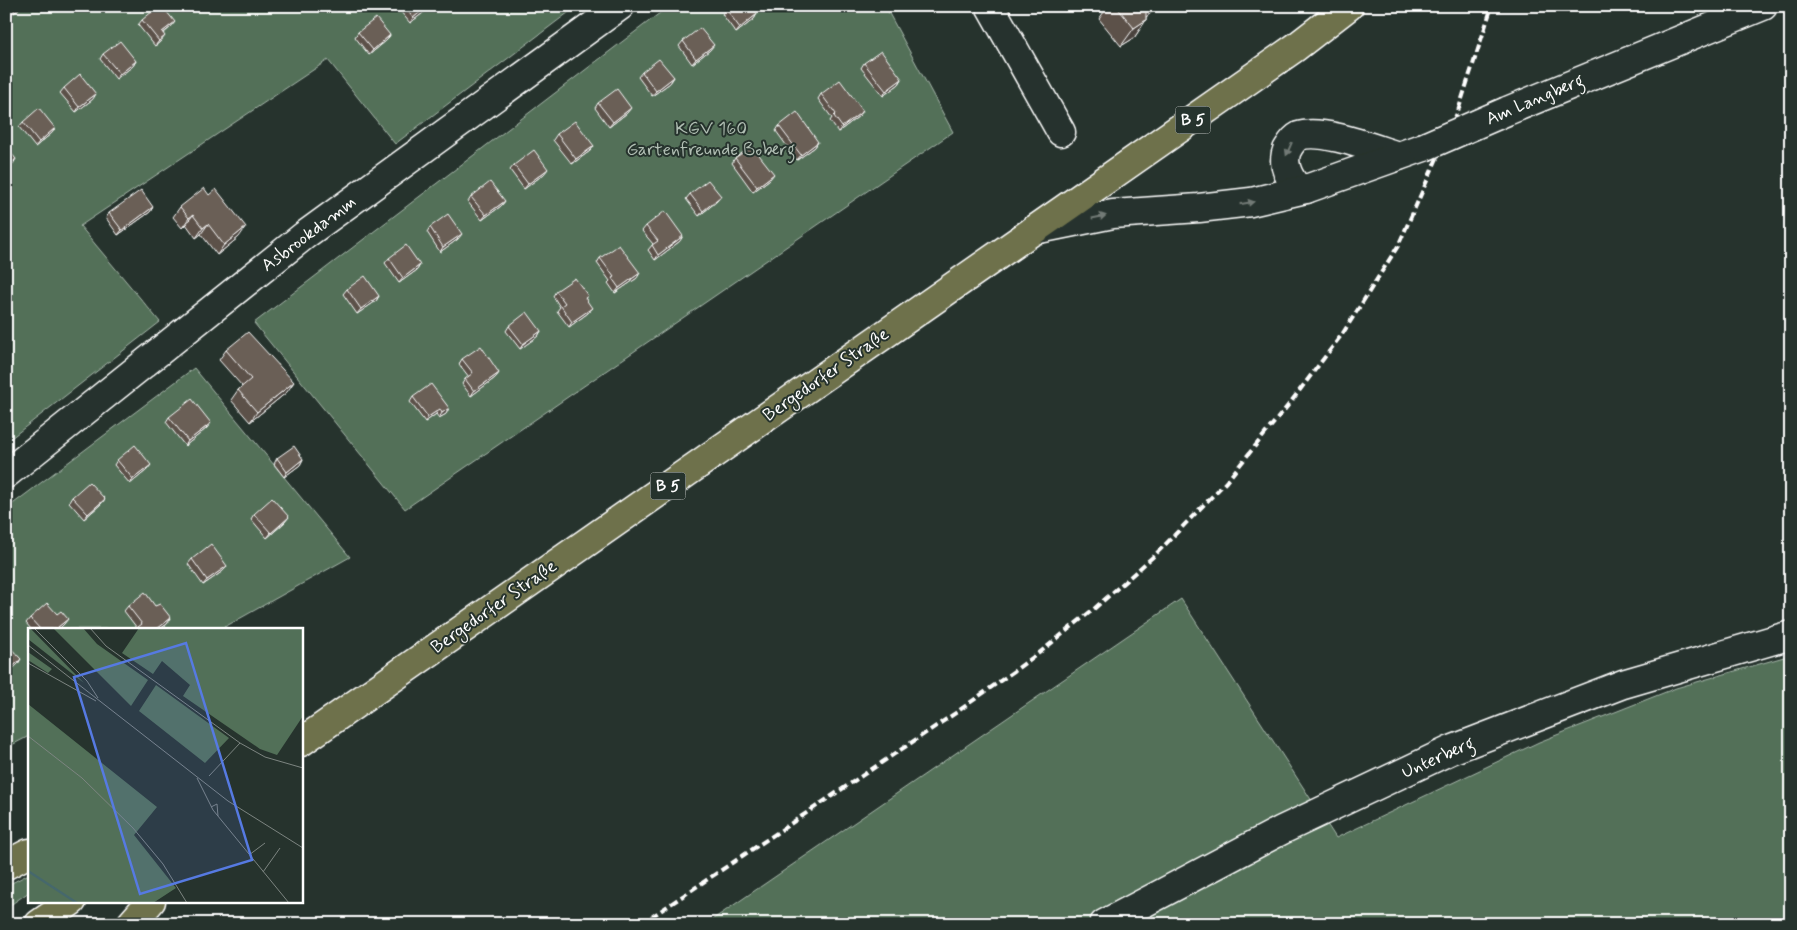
<svg xmlns="http://www.w3.org/2000/svg" width="1797" height="930" font-family="Mynerve,sans-serif">
	<style>
		.green { fill: #527058; stroke: #a8b8ac }
		.lines { fill: none; stroke-linecap: round; stroke-linejoin: round }
		.minor-casing { stroke: #fff; stroke-width: 31 }
		.major-casing { stroke: #fff; stroke-width: 31 }
		.minor { stroke: #26332d; stroke-width: 28 }
		.major { stroke: #6e714b; stroke-width: 28 }
		.rail { stroke: #fff; stroke-width: 4; stroke-dasharray: 8 4; stroke-linecap: butt }
		.minor-bridge-casing { stroke: #fff; stroke-width: 31; stroke-linecap: butt }
		.minor-bridge { stroke: #26332d; stroke-width: 28 }
		.wall { fill: #5b514a; stroke: #fff }
		.shaded-wall { fill: #4a423c; stroke: #fff }
		.building { fill: #6a5e56; stroke: #fff }
		.oneway { fill: #727a76 }
		.labels { text-anchor: middle; dominant-baseline: central; stroke-width: 4; stroke-linejoin: round; paint-order: stroke }
		.shield { fill: #26332d; stroke: #bec2c0; stroke-width: 1 }
		.shield-label { font-size: 16px; font-weight: bold; fill: #fff }
		.street-label { font-size: 18px; fill: #fff; stroke: #26332d }
		.park-label { font-size: 18px; fill: #b1bfb4; stroke: #26332d }
		.inset-river { fill: none; stroke: #46686c; stroke-width: 2.5 }
		.inset-road { fill: none; stroke: #7d8581; stroke-width: 1 }
		.view { fill: #567ae2; fill-opacity: 0.15; stroke: #567ae2; stroke-width: 2.5 }
		.inset-edge { fill: none; stroke: #fff; stroke-width: 2.5 }
	</style>
	<rect width="100%" height="100%" fill="#26332d"/>
	<filter id="ink" filterUnits="userSpaceOnUse"><feTurbulence type="fractalNoise" baseFrequency=".02" numOctaves="2"/><feDisplacementMap in="SourceGraphic" scale="10" xChannelSelector="R" yChannelSelector="G"/><feConvolveMatrix kernelMatrix="1 2 1 2 8 2 1 2 1" color-interpolation-filters="sRGB"/></filter>
	<g filter="url(#ink)">
		<g class="green">
			<polygon points="6,6 577,6 395,144 328,60 80,226 160,322 6,442"/>
			<polygon points="669,6 885,6 953,132 405,509 254,323"/>
			<polygon points="194,368 350,557 221,629 29,629 29,736 6,748 6,509"/>
			<polygon points="1181,599 1336,838 1539,742 1676,688 1791,655 1791,924 706,924"/>
			<polygon points="29,874 29,892 6,908 6,886"/>
		</g>
		<g class="lines">
			<g class="minor-casing">
				<g id="minor">
					<polyline points="990,6 1061,132"/>
					<polyline points="1507,111 1763,6"/>
					<path d="M1306 189 1296 186C1288 176 1282 163 1287 150 1290 145 1293 139 1299 136 1322 128 1375 149 1398 156"/>
					<polyline points="1034,230 1113,214 1199,208 1251,202 1306,189 1424,147"/>
					<polyline points="6,474 305,235 620,6"/>
					<polyline points="1104,924 1282,830 1451,750 1623,684 1791,635"/>
				</g>
			</g>
			<g class="major-casing">
				<g id="major">
					<polyline points="301,742 1296,47 1349,6"/>
					<polyline points="6,865 29,853"/>
					<polyline points="39,924 72,901"/>
					<polyline points="131,924 151,901"/>
				</g>
			</g>
			<use href="#minor" class="minor"/>
			<use href="#major" class="major"/>
			<polyline class="rail" points="641,924 957,712 1039,653 1095,608 1156,554 1226,482 1290,403 1343,333 1398,246 1458,111 1492,6"/>
			<g class="minor-bridge-casing">
				<polyline id="minor-bridge" points="1424,147 1507,111"/>
			</g>
			<use href="#minor-bridge" class="minor-bridge"/>
		</g>
		<g class="wall">
			<polygon points="396,6 430,6 428,9 410,23"/>
			<polygon points="1108,6 1159,6 1146,17 1146,20 1134,38 1121,46 1099,19"/>
			<polygon points="726,9 757,14 754,19 736,33 722,14"/>
			<polygon points="142,20 171,27 163,34 161,41 155,46 138,25"/>
			<polygon points="358,32 390,35 387,40 369,55 355,37"/>
			<polygon points="683,41 710,50 692,64 679,46"/>
			<polygon points="103,54 136,61 133,66 116,79 100,59"/>
			<polygon points="864,63 902,79 899,84 883,96 861,68"/>
			<polygon points="642,72 674,77 670,83 652,96 638,77"/>
			<polygon points="64,88 93,99 76,112 60,93"/>
			<polygon points="821,94 863,111 859,116 838,132 830,121 832,118 818,99"/>
			<polygon points="598,103 627,113 609,127 595,108"/>
			<polygon points="23,122 55,128 52,133 35,147 19,127"/>
			<polygon points="779,126 818,142 815,147 797,160 776,131"/>
			<polygon points="557,134 594,146 590,151 572,164 553,140"/>
			<polygon points="735,158 770,179 753,192 732,163"/>
			<polygon points="514,165 544,174 524,189 510,170"/>
			<polygon points="690,194 721,196 717,201 699,216 686,199"/>
			<polygon points="471,197 505,201 501,206 482,220 468,202"/>
			<polygon points="153,207 150,212 118,235 106,218 109,213"/>
			<polygon points="180,207 239,237 217,255 201,234 196,238 186,224 182,228 173,217"/>
			<polygon points="646,226 680,241 655,260 648,250 653,244 642,231"/>
			<polygon points="430,227 458,239 440,252 427,232"/>
			<polygon points="389,258 420,265 417,270 399,283 385,263"/>
			<polygon points="600,258 637,278 615,293 608,283 610,281 597,263"/>
			<polygon points="347,289 379,296 376,301 357,314 343,294"/>
			<polygon points="556,291 586,299 588,313 569,327 557,311 560,307 553,296"/>
			<polygon points="509,326 541,331 538,336 520,349 506,331"/>
			<polygon points="226,350 287,392 250,422 231,400 238,390 242,386 219,360"/>
			<polygon points="462,359 499,373 495,378 471,396 462,384 465,379 469,377 459,364"/>
			<polygon points="413,397 449,408 446,414 439,418 436,414 425,422 410,402"/>
			<polygon points="169,417 207,428 185,446 166,422"/>
			<polygon points="277,458 303,459 300,465 284,477 274,464"/>
			<polygon points="117,460 147,470 130,484 114,465"/>
			<polygon points="72,497 105,499 101,504 84,519 69,502"/>
			<polygon points="254,514 285,522 267,538 251,519"/>
			<polygon points="192,559 227,566 223,571 203,585 188,564"/>
			<polygon points="128,606 155,606 171,618 167,624 160,629 137,629 137,628 124,611"/>
			<polygon points="30,618 64,624 59,629 31,629 26,623"/>
		</g>
		<g class="shaded-wall">
			<polygon points="19,6 20,6 19,9 6,19 6,17"/>
			<polygon points="428,6 430,6 428,9 410,23 413,18"/>
			<polygon points="1150,6 1159,6 1133,28 1146,9"/>
			<polygon points="757,14 754,19 736,33 740,28"/>
			<polygon points="1146,20 1134,38 1121,46 1134,28"/>
			<polygon points="175,22 171,27 158,37 162,32"/>
			<polygon points="390,35 387,40 369,55 373,50"/>
			<polygon points="165,36 161,41 155,46 159,41"/>
			<polygon points="714,45 710,50 692,64 696,59"/>
			<polygon points="136,61 133,66 116,79 120,74"/>
			<polygon points="674,77 670,83 652,96 656,91"/>
			<polygon points="902,79 899,84 883,96 886,91"/>
			<polygon points="96,94 93,99 76,112 79,107"/>
			<polygon points="631,108 627,113 609,127 613,122"/>
			<polygon points="863,111 859,116 838,132 842,127"/>
			<polygon points="55,128 52,133 35,147 39,142"/>
			<polygon points="818,142 815,147 797,160 801,155"/>
			<polygon points="594,146 590,151 572,164 576,159"/>
			<polygon points="16,159 13,164 6,169 6,167"/>
			<polygon points="548,169 544,174 524,189 528,184"/>
			<polygon points="774,174 770,179 753,192 757,187"/>
			<polygon points="721,196 717,201 699,216 703,211"/>
			<polygon points="505,201 501,206 482,220 486,215"/>
			<polygon points="153,207 150,212 118,235 122,230"/>
			<polygon points="193,215 186,224 182,228 189,218"/>
			<polygon points="208,224 201,234 196,238 203,228"/>
			<polygon points="246,227 239,237 217,255 224,245"/>
			<polygon points="462,234 458,239 440,252 443,247"/>
			<polygon points="683,236 680,241 655,260 658,255"/>
			<polygon points="420,265 417,270 399,283 403,278"/>
			<polygon points="640,273 637,278 615,293 619,288"/>
			<polygon points="379,296 376,301 357,314 361,309"/>
			<polygon points="592,308 588,313 569,327 572,322"/>
			<polygon points="541,331 538,336 520,349 523,344"/>
			<polygon points="499,373 495,378 471,396 474,391"/>
			<polygon points="294,382 287,392 250,422 257,412"/>
			<polygon points="449,408 446,414 439,418 442,413"/>
			<polygon points="440,409 436,414 425,422 428,417"/>
			<polygon points="211,423 207,428 185,446 188,441"/>
			<polygon points="303,459 300,465 284,477 287,472"/>
			<polygon points="151,465 147,470 130,484 133,479"/>
			<polygon points="105,499 101,504 84,519 88,514"/>
			<polygon points="289,517 285,522 267,538 271,533"/>
			<polygon points="227,566 223,571 203,585 207,580"/>
			<polygon points="171,618 167,624 160,629 157,629"/>
			<polygon points="68,619 64,624 59,629 58,627"/>
			<polygon points="21,659 18,664 6,675 6,673"/>
		</g>
		<g class="building">
			<polygon points="6,6 19,6 6,17"/>
			<polygon points="159,6 162,6 175,22 162,32 165,36 159,41 142,20"/>
			<polygon points="404,6 428,6 413,18"/>
			<polygon points="729,6 751,6 757,14 740,28 726,9"/>
			<polygon points="1116,6 1150,6 1146,9 1146,20 1134,28"/>
			<polygon points="376,18 390,35 373,50 358,32"/>
			<polygon points="700,28 714,45 696,59 683,41"/>
			<polygon points="120,41 136,61 120,74 103,54"/>
			<polygon points="881,51 902,79 886,91 864,63"/>
			<polygon points="659,59 674,77 656,91 642,72"/>
			<polygon points="80,74 96,94 79,107 64,88"/>
			<polygon points="840,80 863,111 842,127 834,116 836,114 821,94"/>
			<polygon points="617,89 631,108 613,122 598,103"/>
			<polygon points="39,108 55,128 39,142 23,122"/>
			<polygon points="797,112 818,142 801,155 779,126"/>
			<polygon points="575,121 594,146 576,159 557,134"/>
			<polygon points="752,146 774,174 757,187 735,158"/>
			<polygon points="6,147 16,159 6,167"/>
			<polygon points="534,150 548,169 528,184 514,165"/>
			<polygon points="708,180 721,196 703,211 690,194"/>
			<polygon points="490,182 505,201 486,215 471,197"/>
			<polygon points="204,188 209,195 216,189 246,227 224,245 208,224 203,228 193,215 189,218 180,207"/>
			<polygon points="141,190 153,207 122,230 109,213"/>
			<polygon points="665,211 683,236 658,255 652,245 658,241 646,226"/>
			<polygon points="448,214 462,234 443,247 430,227"/>
			<polygon points="406,245 420,265 403,278 389,258"/>
			<polygon points="619,245 640,273 619,288 612,278 614,277 600,258"/>
			<polygon points="365,276 379,296 361,309 347,289"/>
			<polygon points="575,278 588,296 585,298 592,308 572,322 561,306 565,303 556,291"/>
			<polygon points="527,312 541,331 523,344 509,326"/>
			<polygon points="248,332 294,382 257,412 238,390 251,379 226,350"/>
			<polygon points="481,346 499,373 474,391 465,379 473,373 462,359"/>
			<polygon points="431,384 449,408 442,413 440,409 428,417 413,397"/>
			<polygon points="192,399 211,423 188,441 169,417"/>
			<polygon points="135,445 151,465 133,479 117,460"/>
			<polygon points="294,446 303,459 287,472 277,458"/>
			<polygon points="89,482 105,499 88,514 72,497"/>
			<polygon points="272,498 289,517 271,533 254,514"/>
			<polygon points="211,544 227,566 207,580 192,559"/>
			<polygon points="145,592 155,606 160,604 171,618 157,629 140,629 138,627 142,624 128,606"/>
			<polygon points="47,603 57,614 61,611 68,619 58,627 59,629 40,629 30,618"/>
			<polygon points="6,643 21,659 6,673"/>
		</g>
		<defs><path id="oneway-solid" d="M-6-.8H1V-3.2L6.5 0L1 3.2V.8H-6Z" transform="scale(1.25)"/></defs>
		<g class="oneway">
			<use href="#oneway-solid" transform="translate(1289 149) rotate(113)"/>
			<use href="#oneway-solid" transform="translate(1247 203) rotate(-10)"/>
			<use href="#oneway-solid" transform="translate(1099 217) rotate(-12)"/>
		</g>
	</g>
	<g class="labels">
		<g class="shield">
			<rect x="1175.5" y="106.5" width="35" height="27" rx="4"/>
			<rect x="650.5" y="472.5" width="35" height="27" rx="4"/>
		</g>
		<g class="shield-label">
			<text x="1193" y="120">B 5</text>
			<text x="668" y="486">B 5</text>
		</g>
		<g class="street-label">
			<text transform="translate(1535 100) rotate(-23)">Am Langberg</text>
			<text transform="translate(309 234) rotate(-37)">Asbrookdamm</text>
			<text transform="translate(826 375) rotate(-35)">Bergedorfer Straße</text>
			<text transform="translate(494 607) rotate(-35)">Bergedorfer Straße</text>
			<text transform="translate(1438 758) rotate(-24)">Unterberg</text>
		</g>
		<g class="park-label">
			<text x="711" y="129">KGV 160<tspan x="711" dy="21">Gartenfreunde Boberg</tspan></text>
		</g>
	</g>
	<g transform="translate(28 628)">
		<rect width="275" height="275" fill="#26332d"/>
		<path d="M0 0H2L56 55 0 11ZM25 0H55L69 16 120 52 103 78ZM111 0H275V88L249 127 232 121 155 68 162 57 134 33 125 46 94 25ZM0 24 24 41 20 45 0 32ZM128 57 201 110 177 135 111 83ZM0 76 129 179 106 207 148 260 125 275H0Z" fill="#527058"/>
		<path class="inset-river" d="M0 243 49 275"/>
		<path class="inset-road" d="M6 0 59 53 70 70M62 0 78 18 212 115 237 129 275 140M0 17 200 173 275 220M0 35 68 73M0 108 54 150 105 200 135 236 159 275M181 148 212 115M169 150 185 182 261 275M183 179 189 176 190 188M221 227 237 215M235 244 252 220"/>
		<path class="view" d="M158 15 224 232 112 266 46 49Z"/>
		<rect width="275" height="275" class="inset-edge"/>
	</g>
	<rect width="1797" height="930" fill="none" stroke="#26332d" stroke-width="25"/>
	<rect x="12" y="12" width="1772" height="905" fill="none" stroke="#fff" stroke-width="2" filter="url(#ink)"/>
</svg>
